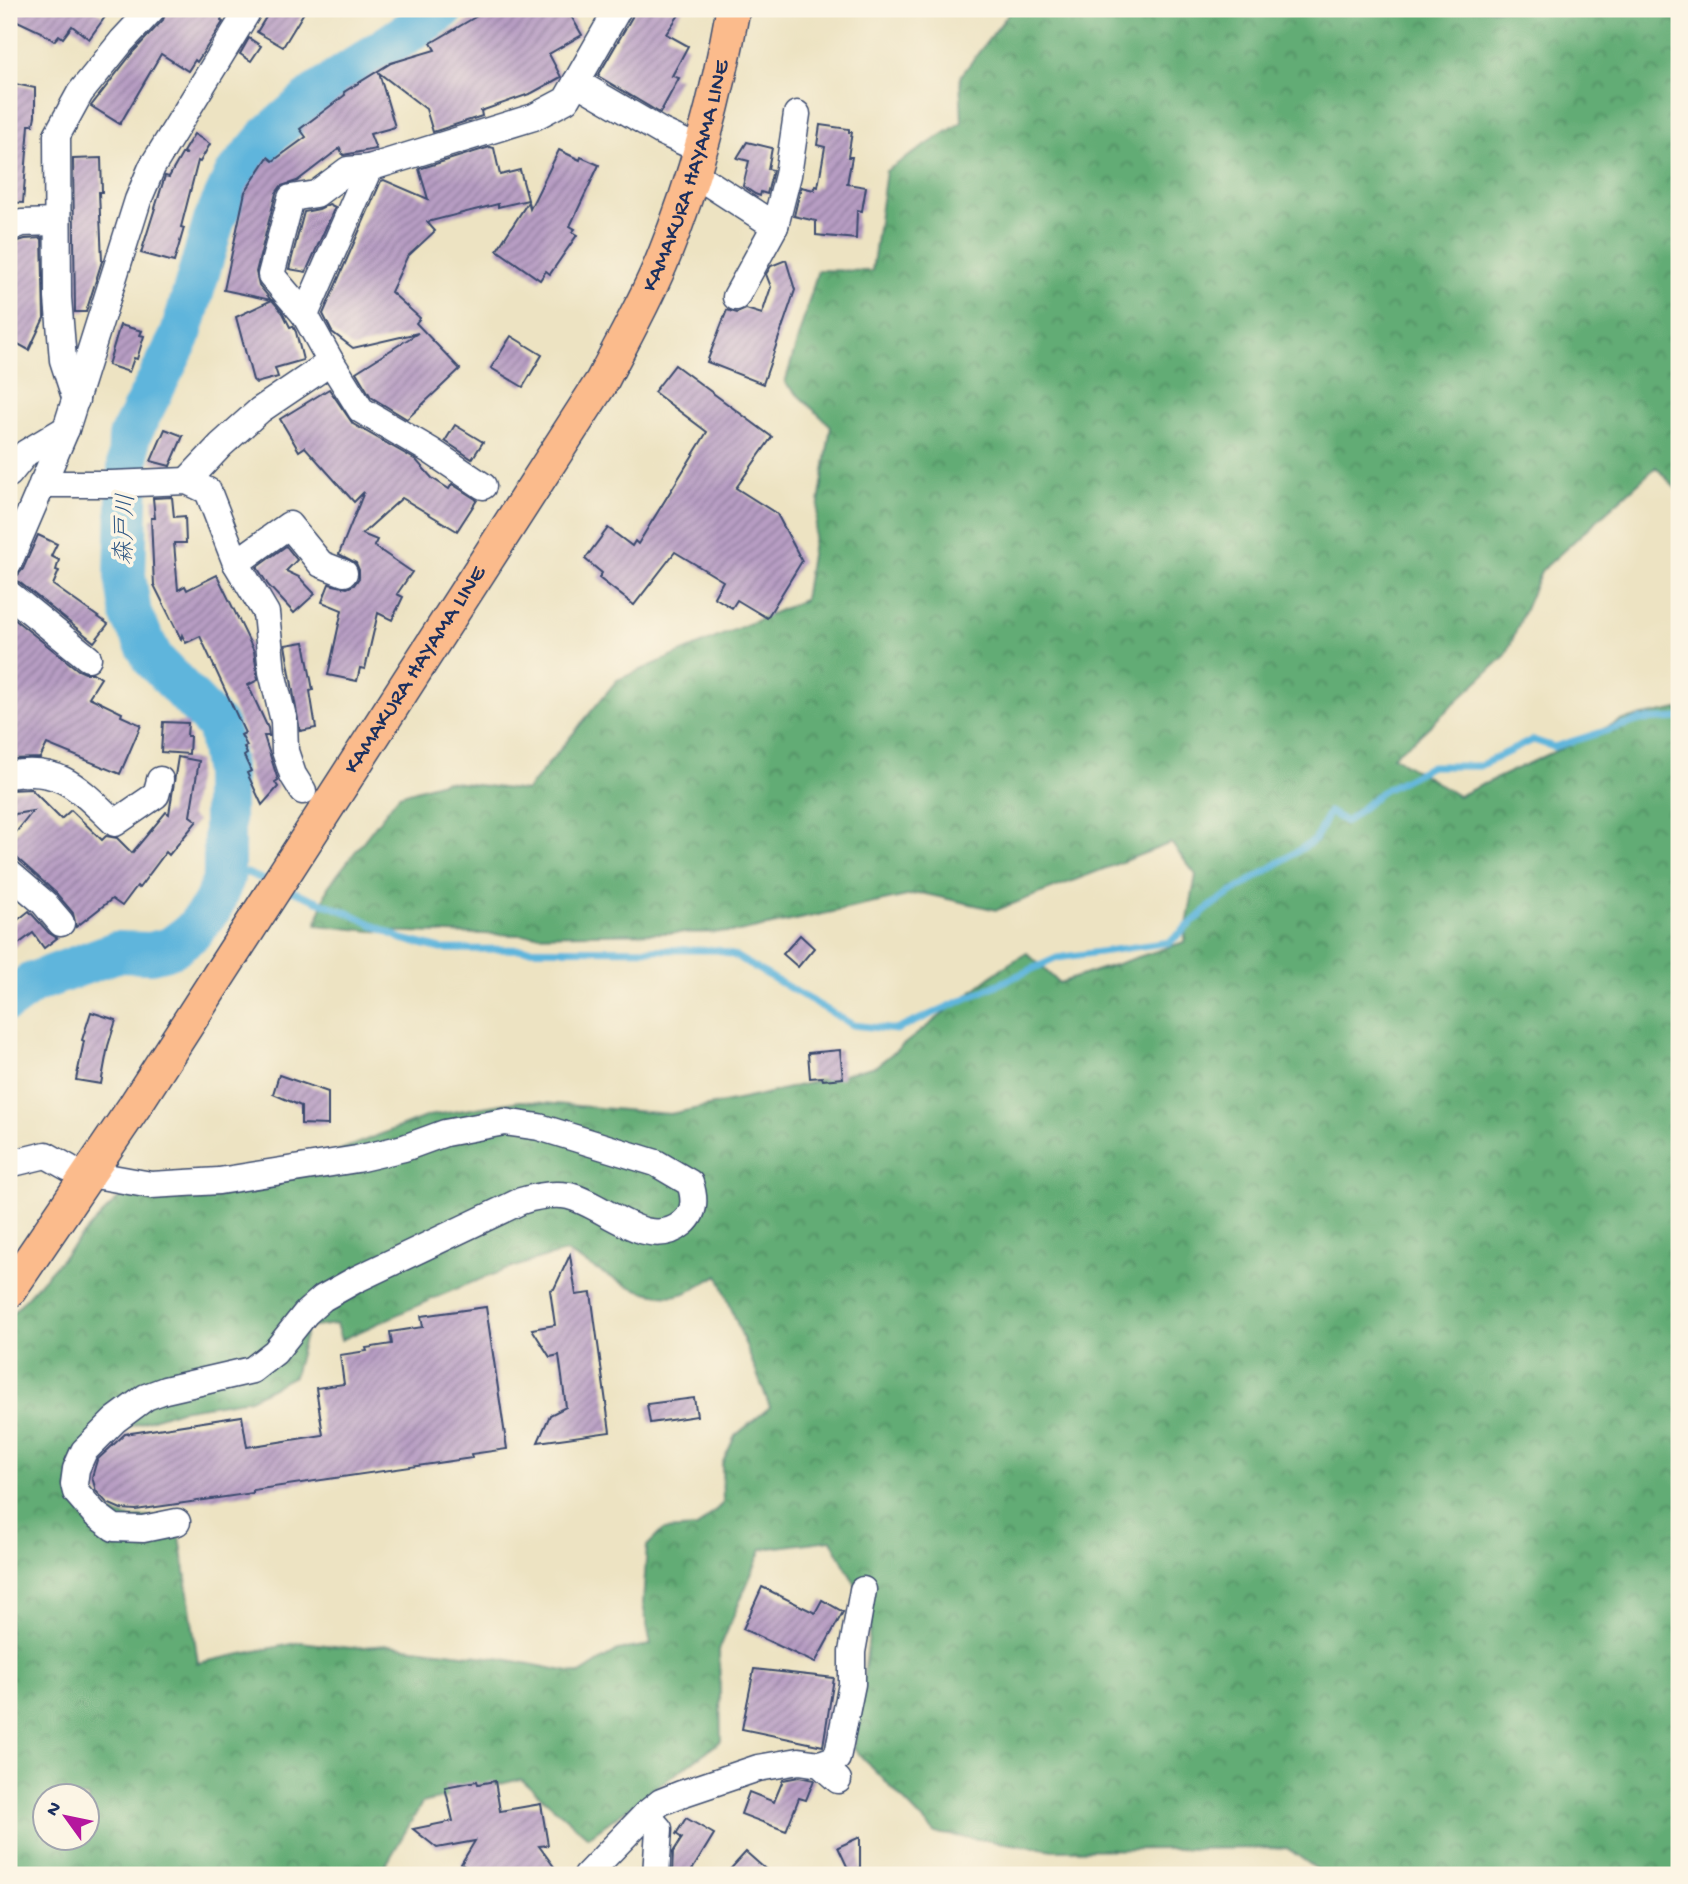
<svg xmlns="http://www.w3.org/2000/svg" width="1688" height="1884" font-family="'Gochi Hand','Klee One',sans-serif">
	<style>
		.forest { fill: url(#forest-crowns); stroke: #3e6e6a; stroke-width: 2; fill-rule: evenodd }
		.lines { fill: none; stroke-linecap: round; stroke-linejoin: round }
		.stream { stroke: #5fb5dc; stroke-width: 7 }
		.river { stroke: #5fb5dc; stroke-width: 42 }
		.building { fill: url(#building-hatch) }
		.minor-casing { stroke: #3a4a6d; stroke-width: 29 }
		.major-casing { stroke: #3a4a6d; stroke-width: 36 }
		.minor { stroke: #fff; stroke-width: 26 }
		.major { stroke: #fbbb8c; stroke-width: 33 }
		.labels { text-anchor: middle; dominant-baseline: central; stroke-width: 7; stroke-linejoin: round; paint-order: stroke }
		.street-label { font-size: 23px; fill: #1b2f5e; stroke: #fcf5e5 }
		.water-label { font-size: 24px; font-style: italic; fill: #2f5784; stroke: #fcf5e5 }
	</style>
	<defs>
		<pattern id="forest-crowns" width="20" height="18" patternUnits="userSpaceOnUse" patternTransform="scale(1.75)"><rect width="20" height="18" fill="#62ac75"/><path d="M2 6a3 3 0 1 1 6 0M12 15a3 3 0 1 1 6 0" fill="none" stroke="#508c63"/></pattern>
		<pattern id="building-hatch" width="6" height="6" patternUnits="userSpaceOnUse" patternTransform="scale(1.75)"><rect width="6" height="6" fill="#b79dc3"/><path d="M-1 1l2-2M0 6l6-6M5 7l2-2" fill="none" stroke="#9480a2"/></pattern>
	</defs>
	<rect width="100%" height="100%" fill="#fcf5e5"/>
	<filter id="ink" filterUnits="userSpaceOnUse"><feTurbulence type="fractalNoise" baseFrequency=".0143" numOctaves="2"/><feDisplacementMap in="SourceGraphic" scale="14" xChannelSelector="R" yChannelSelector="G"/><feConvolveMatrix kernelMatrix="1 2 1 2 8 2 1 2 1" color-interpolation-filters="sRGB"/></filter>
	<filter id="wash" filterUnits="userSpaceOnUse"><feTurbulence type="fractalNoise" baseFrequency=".00686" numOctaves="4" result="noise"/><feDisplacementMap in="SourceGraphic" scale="28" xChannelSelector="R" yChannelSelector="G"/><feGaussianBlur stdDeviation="1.57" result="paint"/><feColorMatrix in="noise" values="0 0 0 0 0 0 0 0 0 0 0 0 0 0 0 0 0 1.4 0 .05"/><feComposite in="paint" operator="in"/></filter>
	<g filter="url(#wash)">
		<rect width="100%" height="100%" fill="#ede3c2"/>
		<path class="forest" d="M1012 9H1679V492L1656 467 1541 571 1506 655 1419 736 1393 756 1458 796 1623 720 1679 709V1875H1325L1287 1848 1054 1850 935 1833 854 1749 872 1615 831 1540 762 1549 719 1650 721 1741 588 1837 521 1779 422 1803 380 1875H9V1317L92 1225 124 1193 216 1198 428 1116 520 1101 670 1114 757 1096 876 1066 1002 968 1027 953 1059 983 1184 942 1196 875 1171 843 997 910 921 893 739 932 520 935 371 931 316 925 328 887 399 795 445 781 526 791 617 680 804 600 831 426 785 383 818 270 872 271 886 171 962 122 960 77ZM566 1252C597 1269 642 1301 678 1295 691 1293 707 1281 718 1275L770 1407 735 1436 722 1464 723 1503 697 1528 663 1530 647 1546 643 1604 651 1645 618 1650 580 1674 504 1659 389 1645 350 1648 301 1642 198 1663 177 1515 130 1518 104 1511 91 1488 88 1471 99 1451 122 1429 180 1410 250 1399 294 1376 307 1328 336 1324 341 1340C415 1307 487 1271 566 1252ZM46 1797H88V1839H46Z"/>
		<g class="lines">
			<g class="stream">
				<polyline points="1673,9 1679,14"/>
				<polyline points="224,878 247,873 269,882"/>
				<polyline points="287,889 351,914 402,939 441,949 718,950 735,956 853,1025 896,1030 1057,958 1170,942 1212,905 1315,840 1329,812 1346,822 1381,792 1431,766 1479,766 1533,740 1554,747 1641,720 1679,718"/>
			</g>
			<polyline class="river" points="9,1000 32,983 116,952 150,953 171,948 192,932 212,907 224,878 224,767 218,727 153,659 131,615 125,576 129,437 180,337 215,218 235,175 268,136 315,95 443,9"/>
		</g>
		<g id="blocks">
			<g class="building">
				<polygon points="9,9 95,9 105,17 89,39 72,26 63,38 59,35 54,41 41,32 9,17"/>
				<polygon points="167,9 208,9 222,18 221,21 223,22 197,62 195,60 188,71 161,54 120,124 91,106 134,51 163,20"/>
				<polygon points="271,9 306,9 283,47 257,32"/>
				<polygon points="489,9 567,9 582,35 549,54 561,77 532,93 481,111 482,116 433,132 426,109 379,73 395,127 370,134 376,149 343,155 340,148 297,181 281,186 276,193 256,272 259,285 271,300 224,290 245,192 268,157 273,161 306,137 300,129 345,95 344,92 391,63 435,50 431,43"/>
				<polygon points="634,9 683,9 666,34 688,46 672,76 679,78 660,113 598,76 632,17"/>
				<polygon points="249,38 261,46 251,61 240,54"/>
				<polygon points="15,84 35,88 35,116 33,125 29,125 23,203 9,202 9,93 13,94"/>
				<polygon points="820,125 849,129 849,132 852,132 848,157 852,157 847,184 866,187 862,211 857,210 856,239 816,235 816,221 794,216 801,187 814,190 815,186 818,187 825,147 817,145"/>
				<polygon points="194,134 210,144 200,162 198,161 181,227 184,228 174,262 141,253 165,176 169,177 182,154 187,154 183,152"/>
				<polygon points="747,142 772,148 768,169 773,170 767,194 761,192 760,196 755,194 743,186 749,161 737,158"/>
				<polygon points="490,147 494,148 500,175 520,170 528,200 498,207 498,204 427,222 435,231 407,257 391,292 420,318 416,323 460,369 407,419 371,397 356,372 418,333 353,348 332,332 323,314 381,181 384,180 428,199 419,169"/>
				<polygon points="559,150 580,160 581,157 599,165 570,226 575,229 572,232 577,235 550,274 546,271 540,280 497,250 528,202 530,209"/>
				<polygon points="101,158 102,192 99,192 102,261 86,312 75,312 73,159"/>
				<polygon points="329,204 335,207 306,272 289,269 304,212 319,209"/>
				<polygon points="42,238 44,318 29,350 9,339 9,244 25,239"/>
				<polygon points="786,260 795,290 763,384 707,362 727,310 737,313 746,309 762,314 771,287 766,274 771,266"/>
				<polygon points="272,300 283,313 290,327 293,326 296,332 303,360 275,368 278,377 256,383 253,380 236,317"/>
				<polygon points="120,325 142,331 140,335 144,336 137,359 134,358 129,372 108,365"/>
				<polygon points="511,336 542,355 523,387 491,368"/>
				<polygon points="675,365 772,437 736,488 777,514 802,561 767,618 737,600 732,608 714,597 723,581 675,552 634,605 599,578 602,573 585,559 608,528 632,546 635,541 638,544 707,432 654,392"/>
				<polygon points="329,389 353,424 416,460 432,478 449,489 452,484 477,500 457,531 402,498 362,534 377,540 374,546 412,572 397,594 403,597 392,620 378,613 365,669 360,668 357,681 328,675 342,610 322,602 329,584 347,588 354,585 359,578 359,570 356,563 339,554 364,492 354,502 305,447 299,451 280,419"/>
				<polygon points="455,425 483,442 472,459 445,441"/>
				<polygon points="165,429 183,436 170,466 151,461"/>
				<polygon points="172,497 174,517 185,516 186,543 174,543 178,590 185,586 187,590 217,575 254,651 258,680 248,685 268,728 269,736 264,736 278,780 275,782 278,787 262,805 247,773 251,771 244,756 247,754 244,747 247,746 241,735 245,733 200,636 186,643 182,635 181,639 154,585 151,518 155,518 153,498"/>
				<polygon points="38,535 57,544 51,556 59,560 56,570 59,571 53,585 108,624 94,642 19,582 9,579 18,575 23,569"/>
				<polygon points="286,546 297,560 286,571 299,577 315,594 294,613 268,585 257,567"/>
				<polygon points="14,619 78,670 85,673 93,673 101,678 89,697 122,713 121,716 141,725 120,774 47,744 40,758 9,759 9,631"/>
				<polygon points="304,642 313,690 310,691 316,728 300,731 285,645"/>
				<polygon points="163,722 188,723 187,736 190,736 189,754 161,752"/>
				<polygon points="178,757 199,761 190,816 197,821 169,855 166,852 139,888 137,886 122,906 112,899 76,927 73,913 56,893 9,851 9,841 33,811 15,814 9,826 9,790 31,789 61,819 71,810 102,840 106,836 117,838 132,853 166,812 169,814"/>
				<polygon points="29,911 49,933 57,938 44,948 33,933 9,951 9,927"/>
				<polygon points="800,935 814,948 798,967 783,954"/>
				<polygon points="91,1012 116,1020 108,1046 101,1084 76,1080 84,1041 82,1040"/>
				<polygon points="840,1050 843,1078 823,1080 822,1077 810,1078 808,1053"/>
				<polygon points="279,1075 328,1092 328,1125 301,1124 301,1106 273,1094"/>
				<polygon points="570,1255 576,1295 591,1293 610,1432 538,1442 550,1415 566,1407 559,1355 550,1357 532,1329 555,1325 550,1290 554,1289"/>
				<polygon points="486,1307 507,1449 471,1454 472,1458 253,1490 253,1493 136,1510 121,1509 107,1503 96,1491 92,1477 97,1460 125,1434 242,1416 247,1447 323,1435 316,1388 344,1384 340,1355 367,1351 366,1348 392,1344 390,1332 423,1327 421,1316"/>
				<polygon points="694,1398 697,1416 650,1423 647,1404"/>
				<polygon points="762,1587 815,1613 822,1600 843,1612 815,1663 743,1629"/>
				<polygon points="754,1669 834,1678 823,1746 742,1729"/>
				<polygon points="799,1777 814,1780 806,1800 799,1798 786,1831 741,1814 749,1792 774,1802 783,1780"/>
				<polygon points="477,1781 478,1784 495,1781 500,1811 541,1804 548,1845 539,1846 560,1875 480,1875 461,1864 475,1841 437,1848 413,1829 453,1821 445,1787"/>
				<polygon points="686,1818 714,1834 689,1875 672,1875 673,1852 682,1838 676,1834"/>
				<polygon points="860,1837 860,1875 851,1875 838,1847"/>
				<polygon points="746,1852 772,1875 725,1875"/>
			</g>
		</g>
	</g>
	<g filter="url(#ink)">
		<use href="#blocks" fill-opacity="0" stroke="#3a4a6d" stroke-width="2"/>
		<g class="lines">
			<g class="minor-casing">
				<g id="minor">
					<polyline points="576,82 662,132 701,150"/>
					<polyline points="693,173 775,226 788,175 797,114"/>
					<polyline points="9,228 22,223 56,222"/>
					<polyline points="736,297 775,226"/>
					<polyline points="305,315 271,275 291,198 316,194 348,170 369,168"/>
					<polyline points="76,400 63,360 58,298 57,135 80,93 122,41 152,9"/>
					<polyline points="9,474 26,453 66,429"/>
					<polyline points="187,481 221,445 260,410 331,362"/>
					<polyline points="42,484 111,484 187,481 208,491 236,563 266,613 272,672 284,721 285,751 293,775 303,791"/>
					<polyline points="483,486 431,451 361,410 331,362 305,315 369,168 534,117 566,100 618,9"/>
					<polyline points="9,562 66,429 138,200 152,167 249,9"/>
					<polyline points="236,563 289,525 321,564 344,573"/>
					<polyline points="9,594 88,658"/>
					<path d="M9 775C61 765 80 790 115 823L156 795 160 780"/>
					<polyline points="9,873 44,903 61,923"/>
					<polyline points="9,1164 46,1155 69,1168"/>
					<path d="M90 1174 151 1185 219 1181 357 1159 404 1148 445 1133 504 1122 539 1127 656 1163 690 1183C695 1198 696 1212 683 1223 648 1253 604 1204 569 1196 553 1193 537 1196 521 1201L357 1279 323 1298 306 1313 275 1352 252 1370 165 1390 146 1397 115 1420 84 1451 76 1469 74 1484 76 1492 95 1514 114 1528 143 1529 177 1522"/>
					<polyline points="820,1764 837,1758 852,1684 852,1652 863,1590"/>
					<polyline points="646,1814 659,1829 656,1875"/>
					<polyline points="587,1875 646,1814 661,1802 681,1794 758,1768 799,1761 820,1764 838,1780"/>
				</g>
			</g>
			<g class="major-casing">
				<g id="major">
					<path id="s1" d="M9 1291 134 1107 602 381C623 340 647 299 664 256 696 177 718 93 733 9"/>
				</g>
			</g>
			<use href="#minor" class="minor"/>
			<use href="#major" class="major"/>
		</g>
	</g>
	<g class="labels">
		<g class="street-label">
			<text stroke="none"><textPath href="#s1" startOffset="1309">KAMAKURA HAYAMA LINE</textPath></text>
			<text stroke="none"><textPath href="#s1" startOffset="742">KAMAKURA HAYAMA LINE</textPath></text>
		</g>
		<g class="water-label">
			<text transform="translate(127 529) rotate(-88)">森戸川</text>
		</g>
	</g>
	<rect width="1688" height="1884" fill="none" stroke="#fcf5e5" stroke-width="35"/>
	<g transform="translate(66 1817) rotate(303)"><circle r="33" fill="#fcf5e5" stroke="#a2a6af" stroke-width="2"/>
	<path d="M0-5L12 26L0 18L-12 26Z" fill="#b5179e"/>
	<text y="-10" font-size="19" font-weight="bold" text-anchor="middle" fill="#1b2f5e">N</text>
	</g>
</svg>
